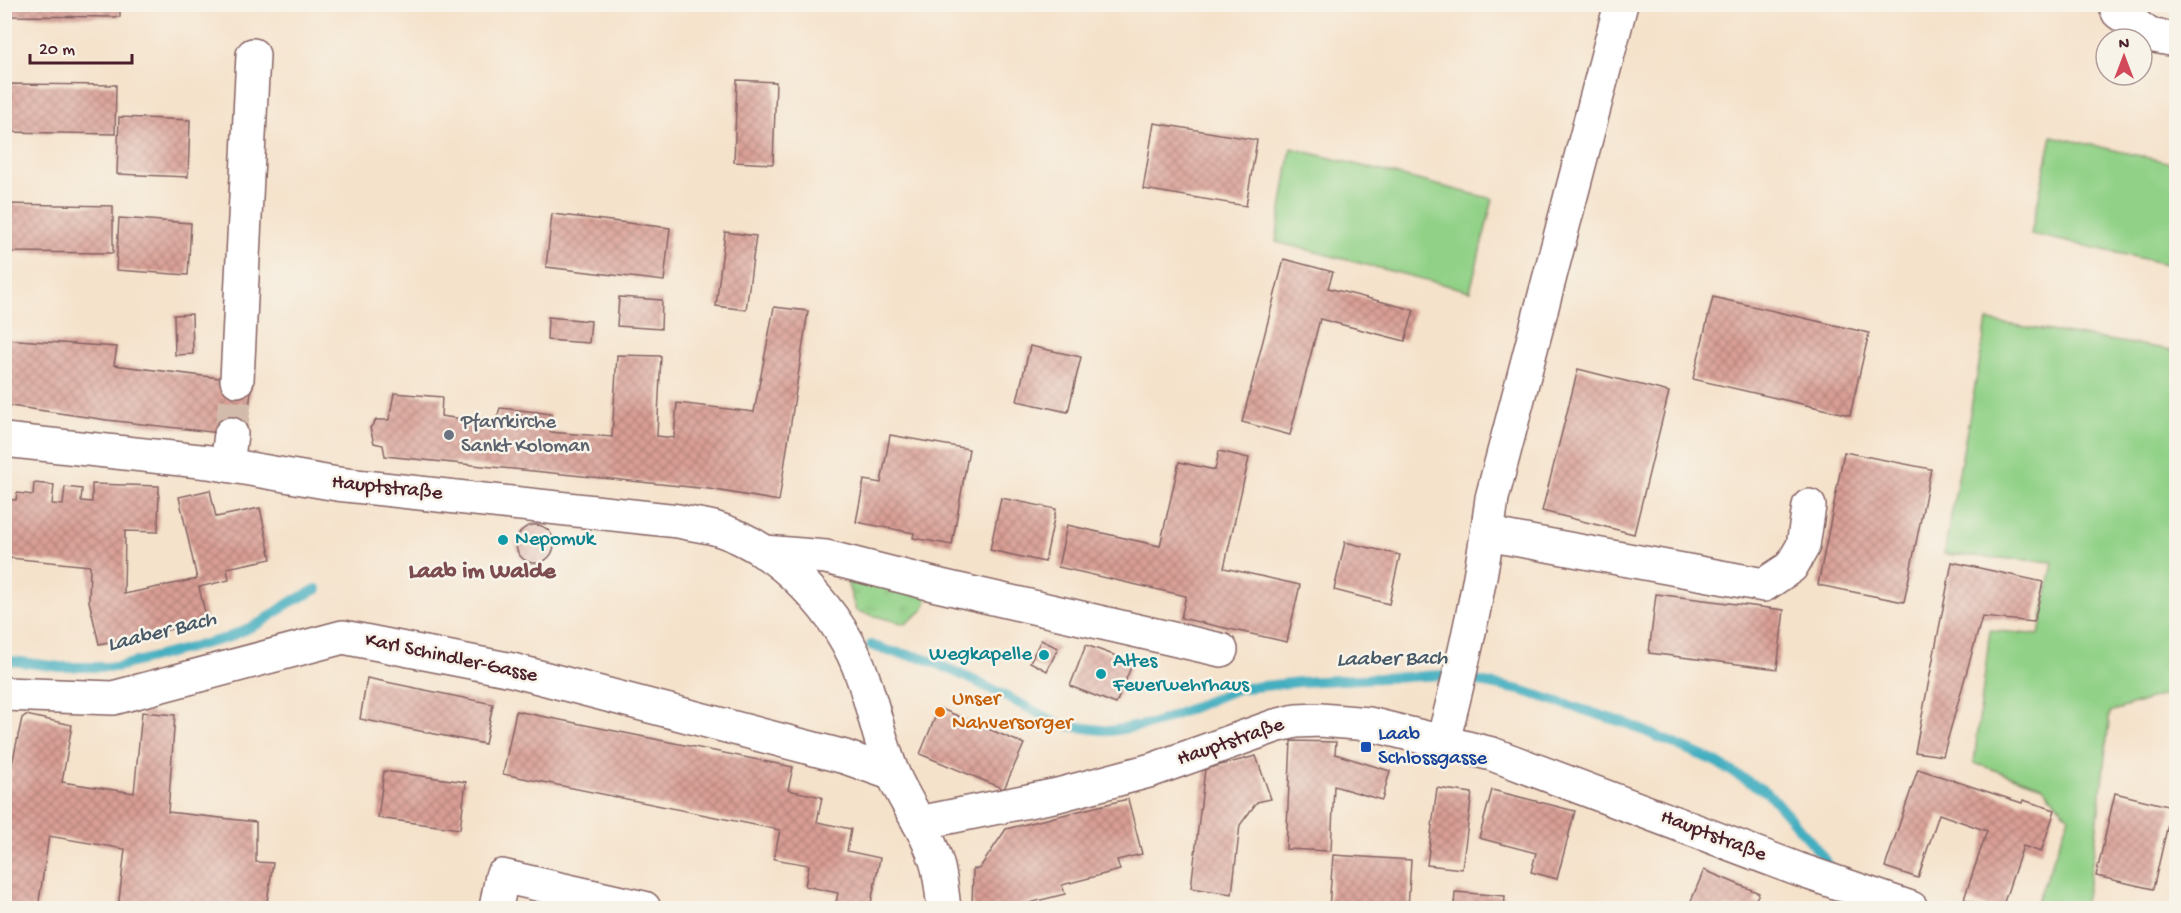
<svg xmlns="http://www.w3.org/2000/svg" width="2181" height="913" font-family="'Gochi Hand',sans-serif">
	<style>
		.grass { fill: #91d187; stroke: #6e7859; stroke-width: 1.5 }
		.park { fill: url(#park-tufts); stroke: #6e7859; stroke-width: 1.5 }
		.lines { fill: none; stroke-linecap: round; stroke-linejoin: round }
		.stream { stroke: #42aec0; stroke-width: 10 }
		.building { fill: url(#building-cross-hatch) }
		.minor-tunnel { stroke: #d3bbab; stroke-width: 33; stroke-dasharray: 33 16; stroke-linecap: butt }
		.minor-casing { stroke: #866363; stroke-width: 36 }
		.minor { stroke: #fff; stroke-width: 33 }
		.worship-dot { fill: #6b7280; stroke: #f7f3e8; stroke-width: 2 }
		.culture-dot { fill: #0f9aa8; stroke: #f7f3e8; stroke-width: 2 }
		.food-dot { fill: #e8710a; stroke: #f7f3e8; stroke-width: 2 }
		.transit-dot { fill: #1a4fb4; stroke: #f7f3e8; stroke-width: 2 }
		.labels { text-anchor: middle; dominant-baseline: central; stroke-width: 5; stroke-linejoin: round; paint-order: stroke }
		.worship-label { font-size: 21px; fill: #5b616d; stroke: #f7f3e8; text-anchor: start }
		.street-label { font-size: 21px; fill: #4a1f2b; stroke: #f7f3e8 }
		.culture-label { font-size: 21px; fill: #0d838f; stroke: #f7f3e8; text-anchor: start }
		.food-label { font-size: 21px; fill: #c56008; stroke: #f7f3e8; text-anchor: start }
		.transit-label { font-size: 21px; fill: #164399; stroke: #f7f3e8; text-anchor: start }
		.water-label { font-size: 22px; font-style: italic; fill: #475867; stroke: #f7f3e8 }
		.quarter-label { font-size: 24px; font-weight: bold; fill: #7c4c50; stroke: #f7f3e8 }
	</style>
	<defs>
		<pattern id="park-tufts" width="24" height="20" patternUnits="userSpaceOnUse" patternTransform="scale(1.5)"><rect width="24" height="20" fill="#91d187"/><path d="M3 7l-1-3M5 7V3M7 7l1-3M15 17l-1-3M17 17v-4M19 17l1-3" fill="none" stroke="#7fb375"/></pattern>
		<pattern id="building-cross-hatch" width="8" height="8" patternUnits="userSpaceOnUse" patternTransform="scale(1.5)"><rect width="8" height="8" fill="#d99f95"/><path d="M0 0l8 8M0 8l8-8" fill="none" stroke="#b2817a"/></pattern>
	</defs>
	<rect width="100%" height="100%" fill="#f7f3e8"/>
	<filter id="ink" filterUnits="userSpaceOnUse"><feTurbulence type="fractalNoise" baseFrequency=".0167" numOctaves="2"/><feDisplacementMap in="SourceGraphic" scale="12" xChannelSelector="R" yChannelSelector="G"/><feConvolveMatrix kernelMatrix="1 2 1 2 8 2 1 2 1" color-interpolation-filters="sRGB"/></filter>
	<filter id="wash" filterUnits="userSpaceOnUse"><feTurbulence type="fractalNoise" baseFrequency=".008" numOctaves="4" result="noise"/><feDisplacementMap in="SourceGraphic" scale="24" xChannelSelector="R" yChannelSelector="G"/><feGaussianBlur stdDeviation="1.35" result="paint"/><feColorMatrix in="noise" values="0 0 0 0 0 0 0 0 0 0 0 0 0 0 0 0 0 1.4 0 .05"/><feComposite in="paint" operator="in"/></filter>
	<g filter="url(#wash)">
		<rect width="100%" height="100%" fill="#f5e2cb"/>
		<g class="grass">
			<polygon points="2052,136 2176,164 2176,266 2031,234"/>
			<polygon points="1291,148 1493,199 1470,291 1276,242"/>
			<polygon points="1987,321 2172,350 2176,361 2176,696 2175,691 2110,712 2095,845 2084,908 2053,908 2036,905 2069,817 2042,786 1974,763 1990,630 2039,635 2053,562 1944,554"/>
		</g>
		<polygon class="park" points="845,575 928,598 923,610 905,624 856,611"/>
		<g class="lines">
			<g class="stream">
				<polyline points="871,645 888,651 924,658 973,680 1062,725 1110,731 1156,723 1237,689 1299,682 1444,675 1520,690 1628,724 1714,761 1768,793 1813,844 1834,873"/>
				<polyline points="4,660 60,667 117,667 227,638 262,622 289,603 317,589"/>
			</g>
		</g>
		<g id="blocks">
			<g class="building">
				<polygon points="4,4 120,4 120,17 4,16"/>
				<polygon points="737,80 776,82 773,164 734,162"/>
				<polygon points="4,84 116,85 115,134 4,132"/>
				<polygon points="119,117 190,120 188,177 117,174"/>
				<polygon points="1154,123 1257,140 1246,206 1143,189"/>
				<polygon points="4,204 113,206 113,253 4,252"/>
				<polygon points="552,214 670,228 664,281 546,267"/>
				<polygon points="119,218 191,223 188,275 116,270"/>
				<polygon points="725,232 756,236 746,310 716,306"/>
				<polygon points="1284,259 1333,272 1328,288 1414,310 1405,341 1320,319 1290,435 1242,422"/>
				<polygon points="619,297 662,300 661,329 617,326"/>
				<polygon points="1713,297 1869,333 1850,415 1693,379"/>
				<polygon points="774,307 808,311 779,501 709,489 385,456 383,445 374,443 370,428 376,420 389,420 394,393 442,397 441,416 495,424 500,408 528,411 551,414 550,432 612,437 617,355 661,356 657,436 674,438 677,403 754,412"/>
				<polygon points="192,314 193,354 175,355 174,315"/>
				<polygon points="548,317 591,321 589,343 547,340"/>
				<polygon points="4,339 117,347 114,365 252,382 246,436 107,420 4,405"/>
				<polygon points="1030,346 1081,357 1068,412 1017,401"/>
				<polygon points="1578,369 1669,392 1634,534 1542,511"/>
				<polygon points="890,435 969,449 952,545 913,538 914,533 856,522 864,480 881,483"/>
				<polygon points="1219,451 1249,458 1224,568 1300,585 1287,642 1181,618 1186,596 1058,567 1067,525 1160,546 1179,462 1215,470"/>
				<polygon points="1844,452 1931,469 1904,602 1818,585"/>
				<polygon points="34,483 54,485 52,504 63,505 65,487 82,489 81,501 92,502 92,484 159,486 158,532 125,531 124,594 197,579 179,497 210,490 216,517 260,508 271,559 227,568 229,580 199,587 207,622 99,644 89,601 90,566 10,558 9,567 4,567 4,499 16,500 17,493 33,495"/>
				<polygon points="1001,498 1056,509 1045,562 990,550"/>
				<circle cx="535" cy="544" r="19"/>
				<polygon points="1345,542 1400,555 1389,604 1334,590"/>
				<polygon points="1952,562 2043,582 2034,622 1982,617 1943,756 1915,752"/>
				<polygon points="1656,594 1784,610 1777,669 1649,653"/>
				<polygon points="1041,640 1058,648 1047,671 1030,662"/>
				<polygon points="1086,645 1133,662 1116,704 1070,686"/>
				<polygon points="367,678 493,704 485,744 360,719"/>
				<polygon points="939,708 1024,744 1004,789 920,754"/>
				<polygon points="516,711 793,767 788,790 822,797 817,822 851,829 847,851 880,858 870,908 835,908 838,893 805,886 809,865 774,859 780,830 503,774"/>
				<polygon points="142,712 175,715 168,812 256,822 256,862 273,863 266,908 118,908 125,849 49,836 38,908 4,908 4,816 12,764 22,718 26,715 72,725 62,782 134,793"/>
				<polygon points="1291,741 1336,742 1335,754 1390,771 1382,800 1334,786 1331,851 1286,849"/>
				<polygon points="1256,756 1271,799 1257,802 1240,825 1232,894 1191,888 1205,769"/>
				<polygon points="1918,769 2022,803 2023,800 2055,810 2041,852 2023,846 2002,908 1991,908 1964,899 1987,831 1939,814 1918,878 1885,867"/>
				<polygon points="384,771 466,782 460,829 378,818"/>
				<polygon points="1437,788 1472,793 1462,869 1427,865"/>
				<polygon points="1492,790 1575,811 1557,879 1531,872 1536,853 1479,838"/>
				<polygon points="2115,793 2172,807 2153,889 2096,876"/>
				<polygon points="1128,799 1142,854 1117,860 1120,870 1062,885 1065,894 1009,908 972,908 973,869 979,869 1006,829"/>
				<polygon points="1333,855 1411,860 1408,908 1329,908"/>
				<polygon points="1704,870 1759,893 1754,903 1766,908 1688,908"/>
				<polygon points="1455,892 1505,896 1504,908 1454,908"/>
			</g>
		</g>
	</g>
	<g filter="url(#ink)">
		<use href="#blocks" fill-opacity="0" stroke="#866363" stroke-width="1.5"/>
		<g class="lines">
			<polyline class="minor-tunnel" points="231,434 237,380"/>
			<g class="minor-casing">
				<g id="minor">
					<polyline points="2115,4 2118,12 2149,35 2176,40"/>
					<polyline points="237,380 253,55"/>
					<path d="M4 440 209 462 337 484 678 521C690 524 702 525 714 528 780 547 842 614 863 678 874 709 880 743 893 774 906 804 928 832 937 864 941 878 942 894 944 908"/>
					<polyline points="227,465 231,434"/>
					<polyline points="1487,534 1764,585 1791,567 1803,546 1809,506"/>
					<polyline points="764,552 826,557 941,586 1221,650"/>
					<polyline points="4,694 113,698 343,637 512,670 845,757 893,774"/>
					<path d="M1443 741C1464 661 1482 580 1492 498L1621 4"/>
					<polyline points="919,823 1058,795 1152,770 1275,726 1296,721 1320,720 1369,724 1492,754 1797,869 1911,908"/>
					<polyline points="496,908 502,876 644,908"/>
				</g>
			</g>
			<use href="#minor" class="minor"/>
		</g>
	</g>
	<circle class="worship-dot" cx="449" cy="435" r="6"/>
	<g class="culture-dot">
		<circle cx="503" cy="540" r="6"/>
		<circle cx="1044" cy="655" r="6"/>
		<circle cx="1101" cy="674" r="6"/>
	</g>
	<circle class="food-dot" cx="940" cy="712" r="6"/>
	<rect class="transit-dot" x="1360" y="741" width="12" height="12" rx="3"/>
	<g class="labels">
		<g class="worship-label">
			<text x="461" y="423">Pfarrkirche<tspan x="461" dy="24">Sankt Koloman</tspan></text>
		</g>
		<g class="street-label">
			<text transform="translate(387 489) rotate(6)">Hauptstraße</text>
			<text transform="translate(451 659) rotate(12)">Karl Schindler-Gasse</text>
			<text transform="translate(1231 743) rotate(-19)">Hauptstraße</text>
			<text transform="translate(1713 837) rotate(21)">Hauptstraße</text>
		</g>
		<g class="culture-label">
			<text x="515" y="540">Nepomuk</text>
			<text x="1032" y="655" text-anchor="end">Wegkapelle</text>
			<text x="1113" y="662">Altes<tspan x="1113" dy="24">Feuerwehrhaus</tspan></text>
		</g>
		<g class="food-label">
			<text x="952" y="700">Unser<tspan x="952" dy="24">Nahversorger</tspan></text>
		</g>
		<g class="transit-label">
			<text x="1378" y="735">Laab<tspan x="1378" dy="24">Schlossgasse</tspan></text>
		</g>
		<g class="water-label">
			<text transform="translate(162 633) rotate(-14)">Laaber Bach</text>
			<text transform="translate(1392 660) rotate(-1)">Laaber Bach</text>
		</g>
		<g class="quarter-label">
			<text x="482" y="572">Laab im Walde</text>
		</g>
	</g>
	<rect width="2181" height="913" fill="none" stroke="#f7f3e8" stroke-width="24"/>
	<g transform="translate(2124 57)"><circle r="28" fill="#f7f3e8" stroke="#b29e9c" stroke-width="1.5"/>
	<path d="M0-4.5L10 22L0 15L-10 22Z" fill="#d1495b"/>
	<text y="-9" font-size="16" font-weight="bold" text-anchor="middle" fill="#4a1f2b">N</text>
	</g>
	<path d="M30 54v9h102v-9" fill="none" stroke="#4a1f2b" stroke-width="3"/>
	<text x="39" y="54" font-size="18" fill="#4a1f2b" stroke="#f7f3e8" stroke-width="4.5" paint-order="stroke">20 m</text>
</svg>
